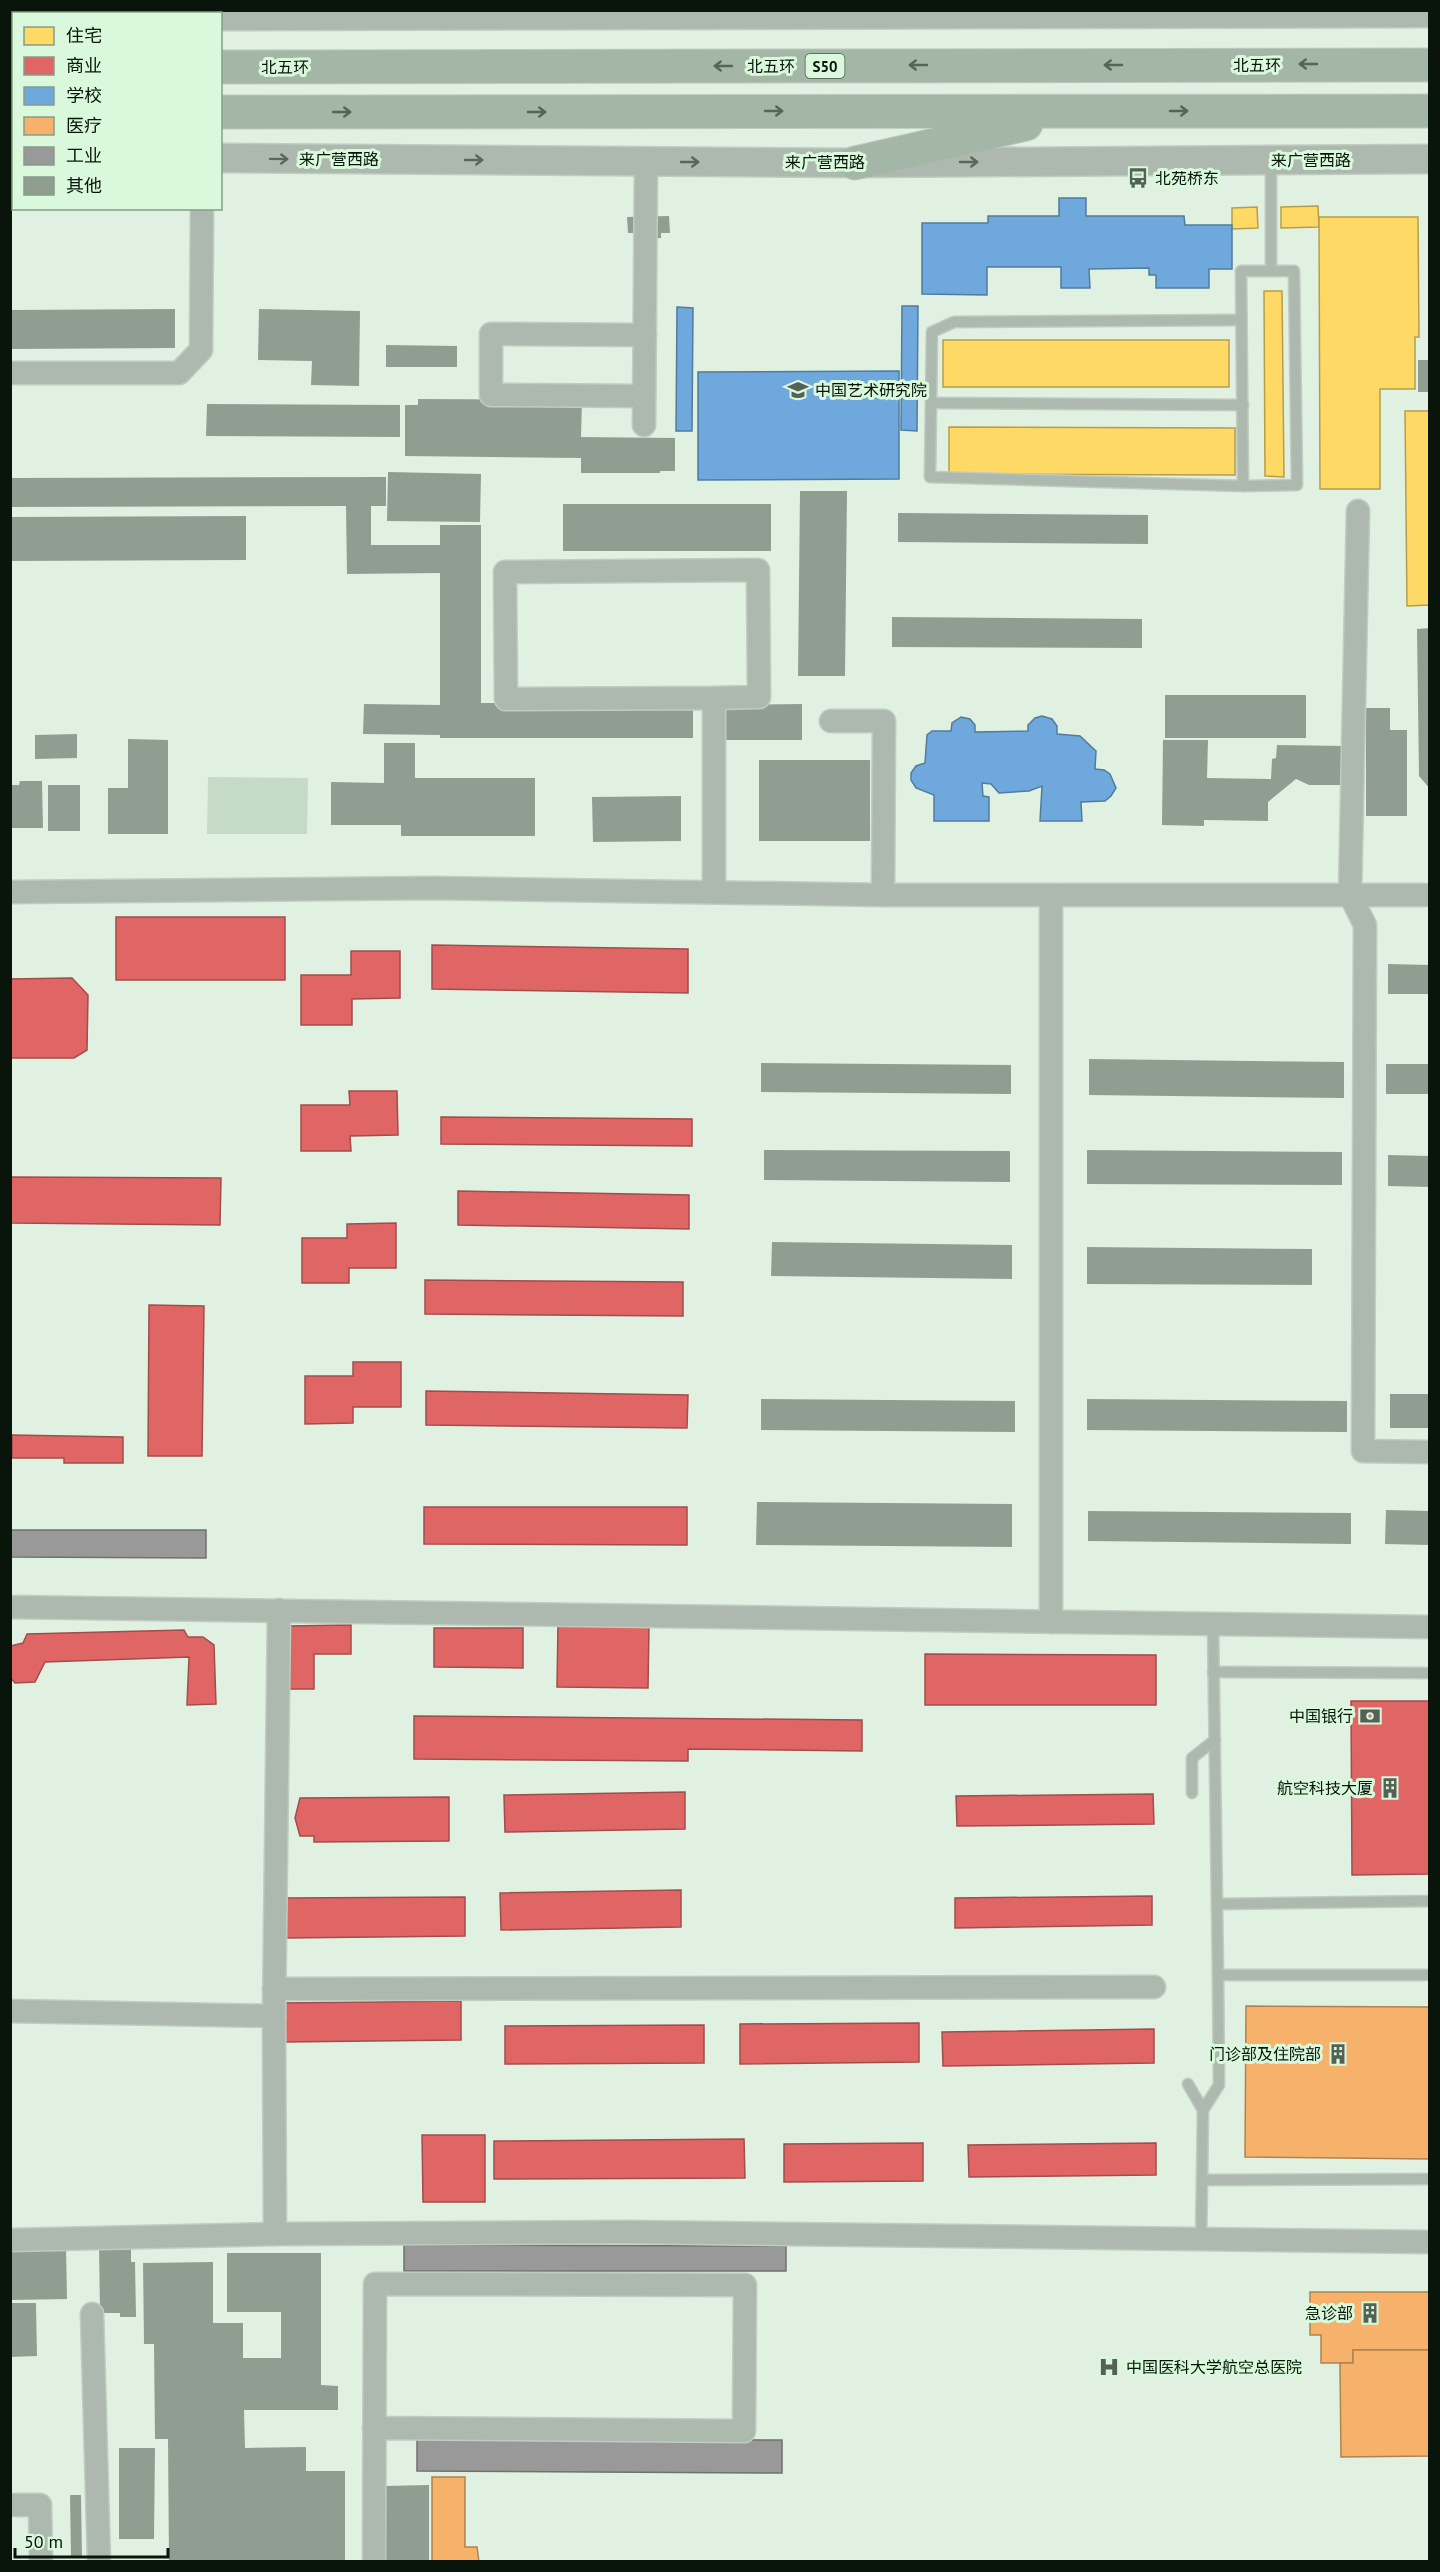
<svg xmlns="http://www.w3.org/2000/svg" width="1440" height="2572" font-family="'PT Sans','Noto Sans SC',sans-serif">
	<style>
		.green { fill: #c5dac7 }
		.homes { fill: #ffd966; stroke: #b59e4b; stroke-width: 1.5 }
		.shops { fill: #e06666; stroke: #a04d4b; stroke-width: 1.5 }
		.schools { fill: #6fa8dc; stroke: #507c9d; stroke-width: 1.5 }
		.health { fill: #f6b26b; stroke: #af834e; stroke-width: 1.5 }
		.industry { fill: #999; stroke: #6e716e; stroke-width: 1.5 }
		.building { fill: #909e92 }
		.lines { fill: none; stroke-linecap: round; stroke-linejoin: round }
		.service-casing { stroke: #bfccc0; stroke-width: 13 }
		.minor-casing { stroke: #bfccc0; stroke-width: 25 }
		.tertiary-casing { stroke: #bfccc0; stroke-width: 31 }
		.motorway-casing { stroke: #bfccc0; stroke-width: 35 }
		.service { stroke: #adb9ae; stroke-width: 10 }
		.minor { stroke: #adb9ae; stroke-width: 22 }
		.tertiary { stroke: #adb9ae; stroke-width: 28 }
		.motorway { stroke: #a4b6a6; stroke-width: 33 }
		.oneway { stroke: #566558 }
		.oneway2 { stroke: #5b665c }
		.labels { text-anchor: middle; dominant-baseline: central; stroke-width: 6; stroke-linejoin: round; paint-order: stroke }
		.shield { fill: #d9f8dc; stroke: #47584a; stroke-width: 1.5 }
		.shield-label { font-size: 15px; font-weight: bold; fill: #09140b }
		.street-label { font-size: 16px; fill: #09140b; stroke: #d9f8dc }
		.poi-label { font-size: 16px; fill: #09140b; stroke: #d9f8dc; text-anchor: end }
	</style>
	<rect width="100%" height="100%" fill="#e0f1e2"/>
	<polygon class="green" points="208,777 308,778 307,834 207,834"/>
	<g class="homes">
		<polygon points="1318,206 1319,227 1281,228 1281,207"/>
		<polygon points="1257,207 1258,228 1232,229 1232,208"/>
		<polygon points="1319,217 1418,217 1419,337 1415,337 1415,389 1380,389 1380,489 1320,489"/>
		<polygon points="1264,291 1282,291 1284,477 1265,476"/>
		<rect x="943" y="340" width="286" height="47"/>
		<polygon points="1405,411 1430,411 1430,605 1407,606"/>
		<polygon points="949,427 1235,428 1235,475 949,474"/>
	</g>
	<g class="shops">
		<rect x="116" y="917" width="169" height="63"/>
		<polygon points="432,945 688,949 688,993 432,989"/>
		<polygon points="351,951 400,951 400,998 352,999 352,1025 301,1025 301,975 351,975"/>
		<polygon points="72,978 88,995 87,1050 74,1058 10,1058 10,979"/>
		<polygon points="349,1091 397,1091 398,1135 350,1136 351,1151 301,1151 301,1105 350,1105"/>
		<polygon points="441,1117 692,1119 692,1146 441,1144"/>
		<polygon points="10,1177 221,1178 220,1225 10,1223"/>
		<polygon points="458,1191 689,1195 689,1229 458,1225"/>
		<polygon points="396,1223 396,1268 349,1268 349,1283 302,1283 302,1238 347,1238 347,1224"/>
		<polygon points="425,1280 683,1282 683,1316 425,1314"/>
		<polygon points="149,1305 204,1306 202,1456 148,1456"/>
		<polygon points="353,1362 401,1362 401,1407 353,1407 353,1423 305,1424 305,1376 353,1376"/>
		<polygon points="426,1391 688,1395 687,1428 426,1425"/>
		<polygon points="12,1435 123,1437 123,1463 64,1463 64,1458 12,1458"/>
		<polygon points="424,1507 687,1507 687,1545 424,1544"/>
		<polygon points="351,1625 351,1654 314,1654 314,1689 287,1689 287,1626"/>
		<polygon points="558,1625 649,1626 648,1688 557,1687"/>
		<polygon points="434,1628 523,1628 523,1668 434,1667"/>
		<polygon points="184,1630 188,1637 203,1637 214,1645 216,1704 187,1705 189,1657 45,1662 35,1682 15,1683 10,1677 10,1646 23,1643 27,1634"/>
		<polygon points="925,1654 1156,1655 1156,1705 925,1705"/>
		<polygon points="1351,1701 1430,1701 1430,1874 1352,1875"/>
		<polygon points="414,1716 862,1720 862,1751 688,1749 688,1761 414,1759"/>
		<polygon points="685,1792 685,1829 505,1832 504,1795"/>
		<polygon points="1153,1794 1154,1824 957,1826 956,1796"/>
		<polygon points="449,1797 449,1841 314,1842 314,1836 300,1836 295,1818 300,1798"/>
		<polygon points="681,1890 681,1927 501,1930 500,1893"/>
		<polygon points="1152,1896 1152,1925 955,1928 955,1898"/>
		<polygon points="465,1897 465,1936 286,1938 286,1898"/>
		<polygon points="461,2001 461,2040 283,2042 282,2003"/>
		<polygon points="919,2023 919,2062 740,2064 740,2024"/>
		<polygon points="704,2025 704,2063 505,2064 505,2026"/>
		<polygon points="1154,2029 1154,2063 943,2066 942,2032"/>
		<polygon points="422,2135 485,2135 485,2202 423,2202"/>
		<polygon points="744,2139 745,2178 494,2179 494,2141"/>
		<polygon points="923,2143 923,2181 784,2182 784,2144"/>
		<polygon points="1156,2143 1156,2175 969,2177 968,2145"/>
	</g>
	<g class="schools">
		<polygon points="1059,198 1086,198 1086,216 1184,216 1185,225 1232,225 1232,269 1209,269 1209,288 1156,288 1156,275 1149,275 1149,268 1089,269 1090,288 1061,288 1061,267 987,267 987,295 922,294 922,223 988,223 988,216 1059,216"/>
		<polygon points="902,306 918,306 917,431 901,430"/>
		<polygon points="677,307 693,308 692,431 676,431"/>
		<polygon points="899,371 899,479 698,480 698,372"/>
		<polygon points="961,717 970,719 975,725 975,732 1028,731 1028,725 1035,718 1042,716 1052,719 1057,726 1057,734 1080,736 1096,751 1095,769 1104,770 1110,774 1116,788 1111,796 1105,801 1081,802 1082,821 1040,821 1042,786 1029,791 999,793 991,784 982,783 983,796 989,797 989,821 934,821 934,795 916,788 911,780 911,773 916,766 925,763 927,735 932,731 951,731 952,723"/>
	</g>
	<g class="health">
		<polygon points="1246,2006 1430,2007 1430,2159 1245,2157"/>
		<polygon points="1310,2292 1430,2292 1430,2350 1353,2350 1353,2363 1321,2363 1321,2335 1310,2335"/>
		<polygon points="1353,2350 1430,2350 1430,2456 1341,2457 1340,2363 1353,2363"/>
		<polygon points="432,2477 465,2477 465,2547 477,2547 479,2562 432,2562"/>
	</g>
	<g class="industry">
		<polygon points="10,1530 206,1530 206,1558 10,1557"/>
		<polygon points="404,2245 786,2246 786,2271 404,2271"/>
		<polygon points="417,2438 782,2440 782,2473 417,2471"/>
	</g>
	<g class="building">
		<polygon points="669,216 670,233 661,233 661,238 639,239 639,233 628,233 627,217"/>
		<polygon points="175,309 175,348 10,349 10,310"/>
		<polygon points="259,309 360,311 359,386 311,385 312,361 258,360"/>
		<polygon points="386,345 457,346 457,367 386,367"/>
		<rect x="1418" y="360" width="12" height="32"/>
		<polygon points="418,399 582,400 581,437 675,438 675,471 660,471 660,473 581,473 581,458 405,456 405,405 418,405"/>
		<polygon points="207,404 400,405 400,437 206,436"/>
		<polygon points="388,472 481,474 480,522 387,521"/>
		<polygon points="386,477 386,506 371,506 371,545 440,545 440,525 481,525 481,703 693,703 693,738 440,738 440,735 363,734 364,704 440,705 440,573 347,574 346,506 10,507 10,478"/>
		<polygon points="800,491 847,491 845,676 798,676"/>
		<rect x="563" y="504" width="208" height="47"/>
		<polygon points="898,513 1148,515 1148,544 898,542"/>
		<polygon points="246,516 246,560 10,561 10,517"/>
		<polygon points="892,617 1142,619 1142,648 892,647"/>
		<polygon points="1430,628 1430,789 1419,776 1417,629"/>
		<rect x="1165" y="695" width="141" height="43"/>
		<polygon points="802,704 802,740 723,740 723,705"/>
		<polygon points="1366,708 1390,708 1390,730 1407,730 1407,816 1366,816"/>
		<polygon points="77,734 77,758 35,759 35,735"/>
		<polygon points="128,739 168,740 168,834 108,834 108,788 128,788"/>
		<polygon points="1163,740 1208,740 1207,778 1271,779 1272,759 1276,758 1277,745 1346,746 1346,785 1309,785 1296,779 1268,802 1268,821 1204,820 1204,826 1162,825"/>
		<polygon points="384,743 415,743 415,778 535,778 535,836 401,836 401,825 331,825 331,782 384,783"/>
		<rect x="759" y="760" width="111" height="81"/>
		<polygon points="20,781 42,781 43,828 10,828 10,785 19,785"/>
		<rect x="48" y="785" width="32" height="46"/>
		<polygon points="681,796 681,841 593,842 592,797"/>
		<polygon points="1388,964 1430,965 1430,994 1388,994"/>
		<polygon points="1089,1059 1344,1062 1344,1098 1089,1095"/>
		<polygon points="761,1063 1011,1065 1011,1094 761,1092"/>
		<rect x="1386" y="1064" width="44" height="30"/>
		<polygon points="764,1150 1010,1151 1010,1182 764,1180"/>
		<polygon points="1087,1150 1342,1152 1342,1185 1087,1184"/>
		<polygon points="1388,1155 1430,1156 1430,1187 1388,1186"/>
		<polygon points="772,1242 1012,1245 1012,1279 771,1276"/>
		<polygon points="1087,1247 1312,1249 1312,1285 1087,1284"/>
		<rect x="1390" y="1394" width="40" height="34"/>
		<polygon points="761,1399 1015,1401 1015,1432 761,1430"/>
		<polygon points="1087,1399 1347,1401 1347,1432 1087,1430"/>
		<polygon points="757,1502 1012,1504 1012,1547 756,1545"/>
		<polygon points="1386,1510 1430,1511 1430,1545 1385,1544"/>
		<polygon points="1088,1511 1351,1513 1351,1544 1088,1541"/>
		<polygon points="99,2246 131,2246 131,2262 135,2262 136,2317 120,2317 120,2313 100,2313"/>
		<polygon points="66,2247 67,2299 10,2300 10,2248"/>
		<polygon points="227,2253 321,2253 321,2385 338,2386 338,2410 244,2410 245,2448 306,2447 306,2471 345,2471 345,2562 169,2562 168,2439 155,2439 154,2344 144,2344 143,2263 213,2262 213,2323 243,2323 243,2358 281,2358 281,2312 227,2312"/>
		<polygon points="10,2303 36,2303 37,2356 10,2357"/>
		<polygon points="119,2448 155,2448 154,2539 119,2539"/>
		<polygon points="429,2485 429,2562 385,2562 385,2486"/>
		<polygon points="70,2495 81,2495 82,2558 71,2558"/>
	</g>
	<g class="lines">
		<g class="service-casing">
			<g id="service">
				<polyline points="1271,160 1271,271 1294,271 1297,485 1243,486 1241,271 1271,271"/>
				<polyline points="1241,320 954,322 932,332 930,477 1243,486"/>
				<polyline points="931,403 1243,405"/>
				<polyline points="1213,1625 1218,1975 1430,1975"/>
				<polyline points="1213,1672 1430,1673"/>
				<polyline points="1192,1793 1192,1758 1215,1740"/>
				<polyline points="1217,1904 1430,1901"/>
				<polyline points="1188,2084 1203,2110"/>
				<polyline points="1202,2180 1203,2110 1219,2085 1218,1975"/>
				<polyline points="1201,2240 1202,2180 1430,2179"/>
			</g>
		</g>
		<g class="minor-casing">
			<g id="minor">
				<polyline points="10,373 179,373 201,350 202,208"/>
				<polyline points="644,396 491,395 491,334 645,335"/>
				<polyline points="644,425 646,161"/>
				<polyline points="1358,511 1350,895 1365,925 1363,1451 1430,1452"/>
				<polyline points="831,721 884,721 883,895"/>
				<polyline points="10,892 434,888 883,895 1430,895"/>
				<polyline points="714,892 714,698 759,697 758,570 505,572 506,699 714,698"/>
				<polyline points="1051,895 1051,1622"/>
				<polyline points="10,1607 1430,1627"/>
				<polyline points="274,1989 1154,1987"/>
				<polyline points="10,2011 274,2016"/>
				<polyline points="275,2234 274,2016 279,1610"/>
				<polyline points="10,2240 275,2234 629,2232 1430,2242"/>
				<polyline points="92,2314 99,2562"/>
				<polyline points="10,2505 40,2505 41,2562"/>
				<polyline points="374,2562 375,2284 745,2285 744,2431 374,2428"/>
			</g>
		</g>
		<g class="tertiary-casing">
			<g id="tertiary">
				<polyline points="220,16 1430,13"/>
				<polyline points="10,17 14,17"/>
				<polyline points="10,157 14,157"/>
				<polyline points="220,158 855,163 1430,159"/>
			</g>
		</g>
		<g class="motorway-casing">
			<g id="motorway">
				<polyline points="10,66 14,66"/>
				<polyline points="220,67 1430,65"/>
				<polyline points="10,112 14,112"/>
				<polyline points="220,112 1430,111"/>
				<polyline points="855,163 1026,124"/>
			</g>
		</g>
		<use href="#service" class="service"/>
		<use href="#minor" class="minor"/>
		<use href="#tertiary" class="tertiary"/>
		<use href="#motorway" class="motorway"/>
	</g>
	<defs><path id="oneway-shaft" d="M-6 0H5M1.5-3L5.5 0L1.5 3" fill="none" stroke-width="1.6" stroke-linecap="round" stroke-linejoin="round" transform="scale(1.5)"/></defs>
	<g class="oneway">
		<use href="#oneway-shaft" transform="translate(1308 64) rotate(180)"/>
		<use href="#oneway-shaft" transform="translate(918 65) rotate(180)"/>
		<use href="#oneway-shaft" transform="translate(1113 65) rotate(180)"/>
		<use href="#oneway-shaft" transform="translate(723 66) rotate(180)"/>
		<use href="#oneway-shaft" transform="translate(774 111)"/>
		<use href="#oneway-shaft" transform="translate(1179 111)"/>
		<use href="#oneway-shaft" transform="translate(342 112)"/>
		<use href="#oneway-shaft" transform="translate(537 112)"/>
	</g>
	<g class="oneway2">
		<use href="#oneway-shaft" transform="translate(279 159) rotate(1)"/>
		<use href="#oneway-shaft" transform="translate(474 160)"/>
		<use href="#oneway-shaft" transform="translate(690 162)"/>
		<use href="#oneway-shaft" transform="translate(969 162)"/>
	</g>
	<defs>
		<g id="bus-bare" transform="scale(1.62)"><path d="M-5-6H5V4H4V6H2V4H-2V6H-4V4H-5ZM-3.5-4V0h7V-4ZM-3.5 1.2v1.5H-2V1.2ZM2 1.2v1.5H3.5V1.2Z" fill="#546156" stroke="#d9f8dc" stroke-width="2.5" paint-order="stroke"/></g>
		<g id="university-bare" transform="scale(1.62)"><path d="M0-5L7-2L0 1L-7-2ZM-4 1L0 2.5L4 1V4Q0 6-4 4Z" fill="#546156" stroke="#d9f8dc" stroke-width="2.5" paint-order="stroke"/></g>
		<g id="bank-bare" transform="scale(1.62)"><path d="M-6-4H6V4H-6ZM0-2.3a2.3 2.3 0 1 0 0 4.6a2.3 2.3 0 1 0 0-4.6Z" fill="#546156" stroke="#d9f8dc" stroke-width="2.5" paint-order="stroke"/></g>
		<g id="building-bare" transform="scale(1.62)"><path d="M-4-6H4V6H1V3H-1V6H-4ZM-2.5-4.3h1.7v1.8h-1.7ZM.8-4.3h1.7v1.8H.8ZM-2.5-1h1.7V.8h-1.7ZM.8-1h1.7V.8H.8Z" fill="#546156" stroke="#d9f8dc" stroke-width="2.5" paint-order="stroke"/></g>
		<g id="hospital-bare" transform="scale(1.62)"><path d="M-5-5h3v3.5h4V-5h3V5h-3V1.5h-4V5h-3Z" fill="#546156" stroke="#d9f8dc" stroke-width="2.5" paint-order="stroke"/></g>
	</defs>
	<g fill-rule="evenodd">
		<use href="#bus-bare" x="1138" y="178"/>
		<use href="#university-bare" x="798" y="390"/>
		<use href="#bank-bare" x="1370" y="1716"/>
		<use href="#building-bare" x="1390" y="1788"/>
		<use href="#building-bare" x="1338" y="2054"/>
		<use href="#building-bare" x="1370" y="2313"/>
		<use href="#hospital-bare" x="1109" y="2367"/>
	</g>
	<g class="labels">
		<rect class="shield" x="805.5" y="54" width="39" height="24" rx="4.5"/>
		<g class="shield-label">
			<text x="825" y="66">S50</text>
		</g>
		<g class="street-label">
			<text x="1257" y="65">北五环</text>
			<text x="771" y="66">北五环</text>
			<text x="285" y="67">北五环</text>
			<text x="339" y="159">来广营西路</text>
			<text x="1311" y="160">来广营西路</text>
			<text x="825" y="162">来广营西路</text>
		</g>
		<g class="poi-label">
			<text x="1155" y="178" text-anchor="start">北苑桥东</text>
			<text x="815" y="390" text-anchor="start">中国艺术研究院</text>
			<text x="1353" y="1716">中国银行</text>
			<text x="1373" y="1788">航空科技大厦</text>
			<text x="1321" y="2054">门诊部及住院部</text>
			<text x="1353" y="2313">急诊部</text>
			<text x="1126" y="2367" text-anchor="start">中国医科大学航空总医院</text>
		</g>
	</g>
	<rect width="1440" height="2572" fill="none" stroke="#09140b" stroke-width="24"/>
	<rect x="12" y="12" width="210" height="198" fill="#d9f8dc" stroke="#869d88" stroke-width="1.5"/>
	<rect x="24" y="27" width="30" height="18" fill="#ffd966" stroke="#869d88" stroke-width="1.5"/>
	<text x="66" y="42" font-size="18" fill="#09140b">住宅</text>
	<rect x="24" y="57" width="30" height="18" fill="#e06666" stroke="#869d88" stroke-width="1.5"/>
	<text x="66" y="72" font-size="18" fill="#09140b">商业</text>
	<rect x="24" y="87" width="30" height="18" fill="#6fa8dc" stroke="#869d88" stroke-width="1.5"/>
	<text x="66" y="102" font-size="18" fill="#09140b">学校</text>
	<rect x="24" y="117" width="30" height="18" fill="#f6b26b" stroke="#869d88" stroke-width="1.5"/>
	<text x="66" y="132" font-size="18" fill="#09140b">医疗</text>
	<rect x="24" y="147" width="30" height="18" fill="#999999" stroke="#869d88" stroke-width="1.5"/>
	<text x="66" y="162" font-size="18" fill="#09140b">工业</text>
	<rect x="24" y="177" width="30" height="18" fill="#909e92" stroke="#869d88" stroke-width="1.5"/>
	<text x="66" y="192" font-size="18" fill="#09140b">其他</text>
	<path d="M15 2548v9h153v-9" fill="none" stroke="#09140b" stroke-width="3"/>
	<text x="24" y="2548" font-size="18" fill="#09140b" stroke="#d9f8dc" stroke-width="4.5" paint-order="stroke">50 m</text>
</svg>
